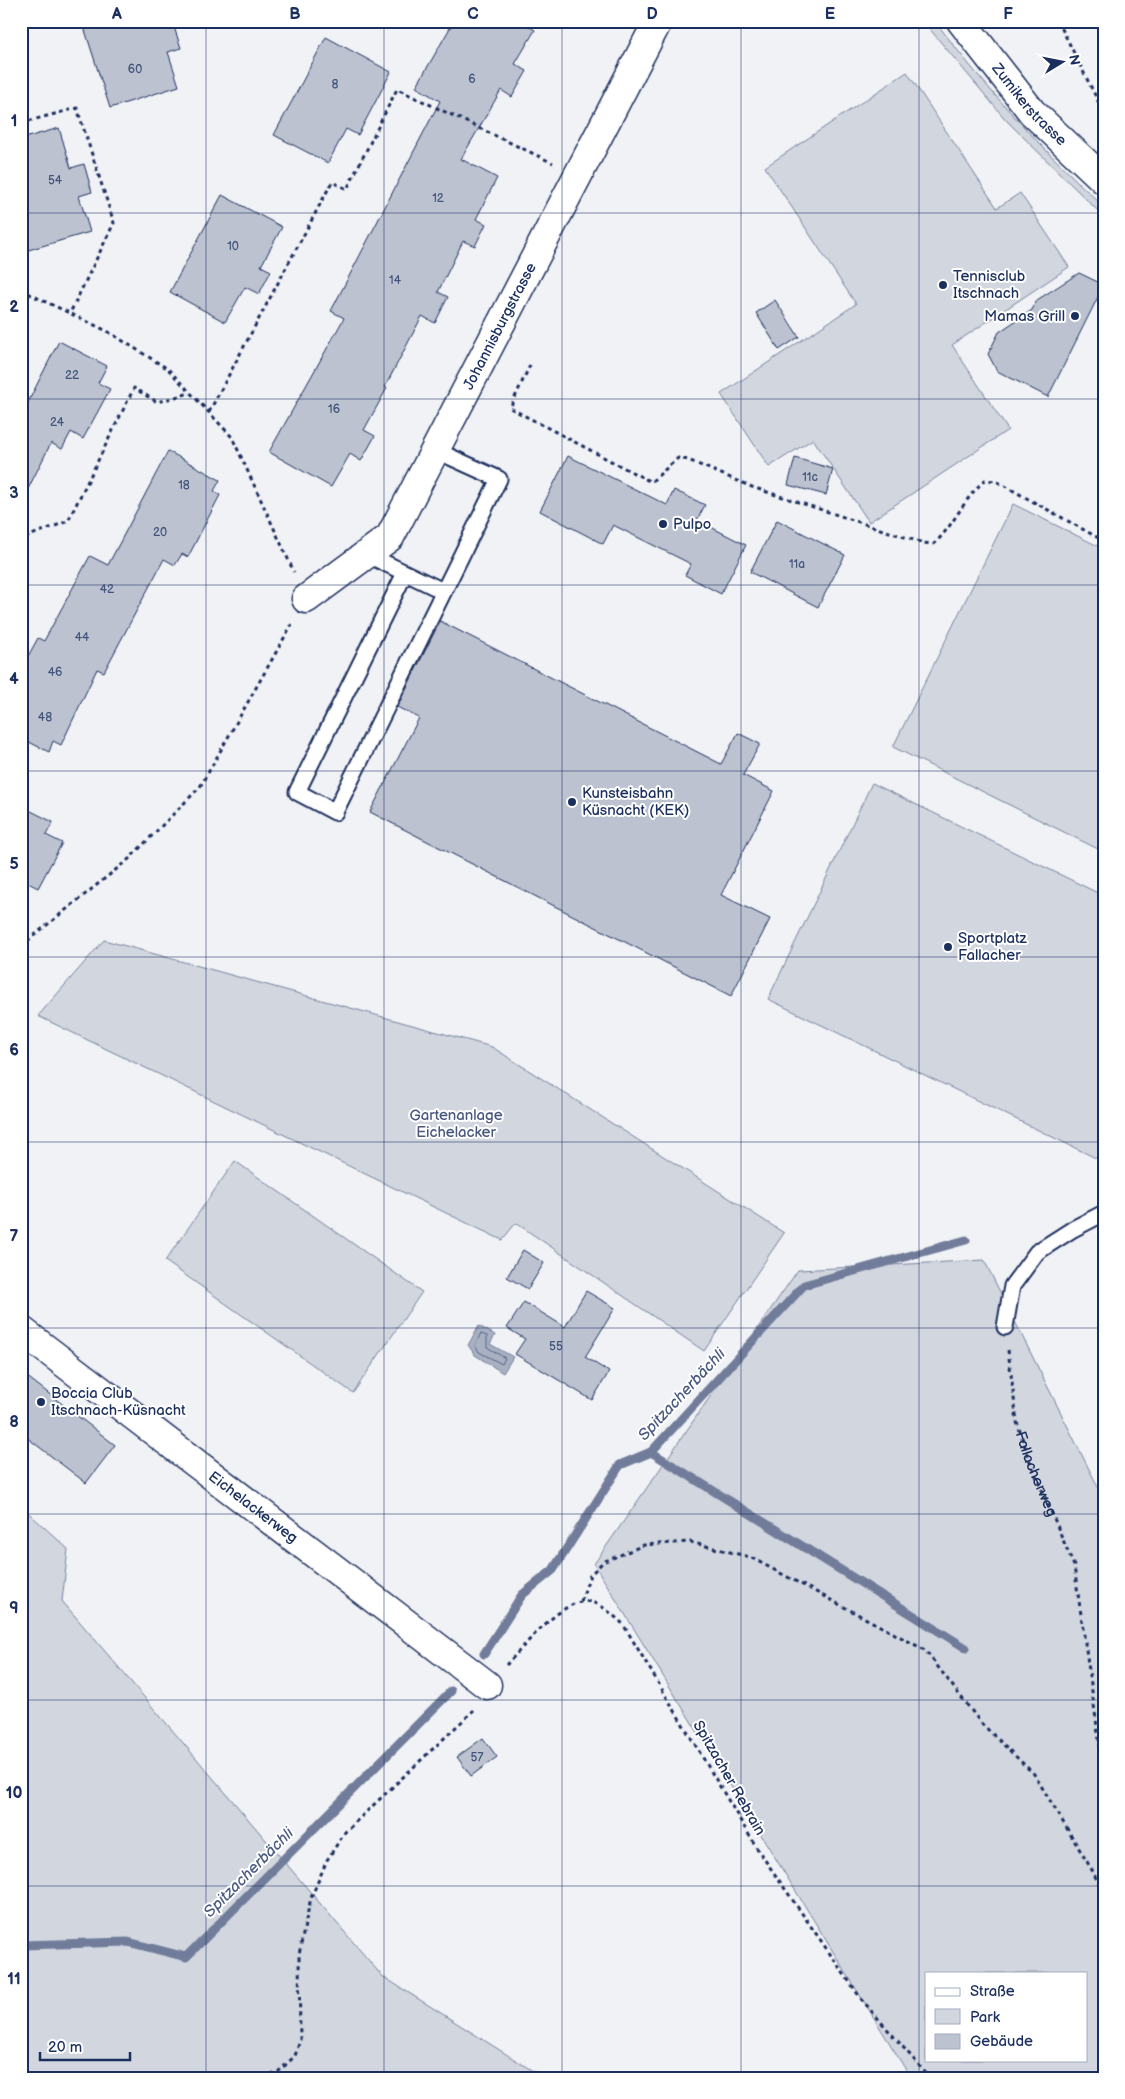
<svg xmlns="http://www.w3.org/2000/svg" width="1125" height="2099" font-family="'Balsamiq Sans',sans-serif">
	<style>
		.green { fill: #d2d6df; stroke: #76829e; fill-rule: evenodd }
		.water { fill: #a8b0c2; stroke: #707c9a }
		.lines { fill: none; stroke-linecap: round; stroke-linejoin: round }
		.shore { stroke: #536386; stroke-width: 1 }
		.stream { stroke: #707c9a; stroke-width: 9 }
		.building { fill: #bcc2d0; stroke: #1b2f5e }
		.service-casing { stroke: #1b2f5e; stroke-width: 19 }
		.minor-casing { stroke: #1b2f5e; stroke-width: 31 }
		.secondary-casing { stroke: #1b2f5e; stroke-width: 31 }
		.path { stroke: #1b2f5e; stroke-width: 3; stroke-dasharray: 4 4; stroke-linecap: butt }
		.service { stroke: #fff; stroke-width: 15 }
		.minor { stroke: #fff; stroke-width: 28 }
		.secondary { stroke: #fff; stroke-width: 28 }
		.grid { fill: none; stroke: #1b2f5e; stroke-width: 1; stroke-opacity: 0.55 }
		.poi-dot { fill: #1b2f5e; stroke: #fff; stroke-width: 2 }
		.labels { text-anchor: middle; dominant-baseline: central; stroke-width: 4; stroke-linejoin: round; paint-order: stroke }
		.number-label { font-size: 12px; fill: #43547a }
		.street-label { font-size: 15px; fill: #1b2f5e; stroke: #fff }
		.poi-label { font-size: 15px; fill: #1b2f5e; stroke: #fff; text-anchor: start }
		.park-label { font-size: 15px; fill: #49597e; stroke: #fff }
		.water-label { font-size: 16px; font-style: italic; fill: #4c5c81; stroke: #fff }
		.neatline { fill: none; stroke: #1b2f5e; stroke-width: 2 }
		.grid-label { font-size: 16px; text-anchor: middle; font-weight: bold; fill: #1b2f5e }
	</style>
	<rect width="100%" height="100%" fill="#f1f2f5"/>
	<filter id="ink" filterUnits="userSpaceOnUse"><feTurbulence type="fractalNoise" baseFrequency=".02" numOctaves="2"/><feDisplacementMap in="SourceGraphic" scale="10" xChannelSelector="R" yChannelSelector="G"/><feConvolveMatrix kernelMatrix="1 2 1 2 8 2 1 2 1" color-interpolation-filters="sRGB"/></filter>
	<g filter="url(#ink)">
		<g class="green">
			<path d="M923 21H935C985 88 1043 150 1104 207V217L1006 120Z"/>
			<polygon points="907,72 997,208 1020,193 1069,267 952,345 1008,430 869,522 813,439 769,467 721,394 856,304 765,167"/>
			<polygon points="1013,504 1104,549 1104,852 893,747"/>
			<polygon points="872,783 1104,896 1104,1162 768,999"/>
			<polygon points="104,940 492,1047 784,1233 704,1351 516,1223 502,1240 38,1016"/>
			<polygon points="235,1161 422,1292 353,1393 165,1261"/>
			<path d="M984 1260 1104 1499V2078H911L594 1564 798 1270ZM926 1973H1086V2060H926Z"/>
			<polygon points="21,1506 68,1549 62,1601 382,1976 544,2078 21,2078"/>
		</g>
		<polygon class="water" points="479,1326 495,1335 490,1344 513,1357 503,1373 475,1355 468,1345"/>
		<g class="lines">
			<polygon class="shore" points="481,1334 487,1336 487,1347 505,1358 502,1364 479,1352 475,1346"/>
			<g class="stream">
				<polyline points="651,1452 966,1648"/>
				<polyline points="484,1654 522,1595 553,1570 620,1465 651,1452 804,1285 966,1240"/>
				<polyline points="21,1945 128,1942 186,1957 451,1691"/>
			</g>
		</g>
		<g class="building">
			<polygon points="82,21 172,21 181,48 168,52 179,86 110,108"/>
			<polygon points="454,21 520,21 535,30 515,64 527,71 512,97 501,90 461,159 497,178 476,219 486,224 475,246 463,241 438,292 448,297 435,323 422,316 385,387 387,388 364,430 375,436 361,461 350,454 331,487 269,452 344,318 331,311 440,101 416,87"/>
			<polygon points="326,37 391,72 358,135 346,129 328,163 274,135"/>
			<polygon points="59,128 71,168 84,164 92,192 79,196 90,232 25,251 21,238 21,139"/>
			<polygon points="222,195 282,227 261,266 271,271 259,294 245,287 225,322 170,292"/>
			<polygon points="1079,273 1104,285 1048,397 997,371 988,354 999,332 1032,310 1037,300"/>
			<polygon points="775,300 799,337 779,350 756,313"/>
			<polygon points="59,341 107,366 98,383 110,389 83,439 71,432 62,449 51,443 21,503 21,416"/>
			<polygon points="168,451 220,480 214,491 220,495 188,557 182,554 175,565 164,559 104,672 97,669 61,745 53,741 49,752 21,738 21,669 38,638 44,641 90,556 108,565"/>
			<polygon points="568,456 667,505 674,490 705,505 697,520 746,545 721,594 685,575 691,564 613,525 603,544 540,511"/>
			<polygon points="795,458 833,469 826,495 788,485"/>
			<polygon points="777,520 845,555 818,607 750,572"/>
			<polygon points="440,621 721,764 738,733 760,744 743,775 774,791 721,895 770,919 731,996 370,812 419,718 397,707"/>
			<polygon points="21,806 53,822 46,835 62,843 38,888 22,880 21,882"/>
			<polygon points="523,1250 544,1263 528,1289 507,1277"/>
			<polygon points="586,1291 615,1308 585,1357 609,1372 592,1400 515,1354 525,1339 507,1328 524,1302 565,1327"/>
			<polygon points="21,1372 115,1445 86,1483 21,1433"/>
			<polygon points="483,1738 497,1757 471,1776 457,1757"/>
		</g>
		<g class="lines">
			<g class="service-casing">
				<g id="service">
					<polyline points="366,554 443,591"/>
					<polyline points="405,573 297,792 335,812 499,479 435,450"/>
					<polyline points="1005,1327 1012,1286 1037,1252 1073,1229 1104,1213"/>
				</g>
			</g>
			<g class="minor-casing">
				<g id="minor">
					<path id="s2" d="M306 599 390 537 658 21"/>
					<path id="s3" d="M21 1330 487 1685"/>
				</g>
			</g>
			<g class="secondary-casing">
				<g id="secondary">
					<path id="s4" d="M961 21 1032 112 1104 180"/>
				</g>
			</g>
			<g class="path">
				<polyline points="1058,21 1104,113"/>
				<polyline points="21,123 77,108 114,223 70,313"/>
				<polyline points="21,290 107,331 168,369 232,437 294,572"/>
				<path d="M530 365 510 408 651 482 678 458 688 460 752 487 923 543 934 544C954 525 964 498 985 480L996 481 1104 541"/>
				<polyline points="209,412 332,182 347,189 397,89 553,163"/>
				<polyline points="21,544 24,538 68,521 134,388 157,402 190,393"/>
				<polyline points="21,946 129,859 200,787 292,624"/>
				<path id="s1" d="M1008 1350 1017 1422 1029 1459 1074 1566 1104 1775"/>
				<polyline points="581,1601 590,1575 603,1562 644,1545 690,1542 750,1557 925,1650 981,1723 1034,1774 1092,1870 1104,1894"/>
				<path d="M506 1665C524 1647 564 1595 591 1602 603 1605 614 1616 623 1624L758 1850 862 2000 930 2078"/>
				<polyline points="263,2078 278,2072 295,2056 300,2040 299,1955 304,1929 311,1898 327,1860 345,1832 474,1710"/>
			</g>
			<use href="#service" class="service"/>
			<use href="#minor" class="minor"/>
			<use href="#secondary" class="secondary"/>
		</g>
	</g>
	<path class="grid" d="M206 21V2078M384 21V2078M562 21V2078M741 21V2078M919 21V2078M21 213H1104M21 399H1104M21 585H1104M21 771H1104M21 957H1104M21 1142H1104M21 1328H1104M21 1514H1104M21 1700H1104M21 1886H1104"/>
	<g class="poi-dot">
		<circle cx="943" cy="285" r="5"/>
		<circle cx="1075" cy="316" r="5"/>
		<circle cx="663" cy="524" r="5"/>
		<circle cx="572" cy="802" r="5"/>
		<circle cx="948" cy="947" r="5"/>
		<circle cx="41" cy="1402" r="5"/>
	</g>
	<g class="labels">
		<g class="number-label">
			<text x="135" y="69">60</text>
			<text x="472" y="79">6</text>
			<text x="335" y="84">8</text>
			<text x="55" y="180">54</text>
			<text x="438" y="198">12</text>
			<text x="233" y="246">10</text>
			<text x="395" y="280">14</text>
			<text x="72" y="375">22</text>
			<text x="334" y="409">16</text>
			<text x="57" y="422">24</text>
			<text x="810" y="477">11c</text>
			<text x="184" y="485">18</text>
			<text x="160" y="532">20</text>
			<text x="797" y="564">11a</text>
			<text x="107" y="589">42</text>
			<text x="82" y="637">44</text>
			<text x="55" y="672">46</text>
			<text x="45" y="717">48</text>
			<text x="556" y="1346">55</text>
			<text x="477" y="1757">57</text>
		</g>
		<g class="street-label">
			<text stroke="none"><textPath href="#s4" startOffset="108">Zumikerstrasse</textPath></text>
			<text stroke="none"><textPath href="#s2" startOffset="342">Johannisburgstrasse</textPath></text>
			<text stroke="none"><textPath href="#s1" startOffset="128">Fallacherweg</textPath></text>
			<text stroke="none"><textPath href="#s3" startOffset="292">Eichelackerweg</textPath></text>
			<text transform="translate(729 1778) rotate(60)">Spitzacher Rebrain</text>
		</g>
		<g class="poi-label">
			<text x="953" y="276">Tennisclub<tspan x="953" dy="17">Itschnach</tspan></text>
			<text x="1065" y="316" text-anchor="end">Mamas Grill</text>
			<text x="673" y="524">Pulpo</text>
			<text x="582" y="793">Kunsteisbahn<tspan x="582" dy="17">Küsnacht (KEK)</tspan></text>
			<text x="958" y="938">Sportplatz<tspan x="958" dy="17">Fallacher</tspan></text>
			<text x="51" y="1393">Boccia Club<tspan x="51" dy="17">Itschnach-Küsnacht</tspan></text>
		</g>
		<g class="park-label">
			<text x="456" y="1115">Gartenanlage<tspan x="456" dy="17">Eichelacker</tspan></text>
		</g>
		<g class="water-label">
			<text transform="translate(682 1395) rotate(-47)">Spitzacherbächli</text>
			<text transform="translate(249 1873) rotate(-45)">Spitzacherbächli</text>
		</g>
	</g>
	<rect width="1125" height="2099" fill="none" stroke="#fff" stroke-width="55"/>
	<rect x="925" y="1972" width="162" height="90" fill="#ffffff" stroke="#a4acbf"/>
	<rect x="935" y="1988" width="25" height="8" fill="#ffffff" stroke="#a4acbf"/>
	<text x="970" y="1996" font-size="15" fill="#1b2f5e">Straße</text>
	<rect x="935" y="2009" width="25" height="15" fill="#d2d6df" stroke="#a4acbf"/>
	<text x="970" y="2022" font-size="15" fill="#1b2f5e">Park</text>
	<rect x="935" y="2034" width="25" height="15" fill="#bcc2d0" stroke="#a4acbf"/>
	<text x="970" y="2046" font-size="15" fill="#1b2f5e">Gebäude</text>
	<g transform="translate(1062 62) rotate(80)" stroke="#ffffff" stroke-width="4" paint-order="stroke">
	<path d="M0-4L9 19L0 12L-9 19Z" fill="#1b2f5e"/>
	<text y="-8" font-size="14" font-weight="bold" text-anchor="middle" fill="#1b2f5e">N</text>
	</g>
	<path d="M40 2052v8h90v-8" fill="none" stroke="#1b2f5e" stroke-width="2.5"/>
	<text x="48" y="2052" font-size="15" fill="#1b2f5e" stroke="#ffffff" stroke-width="4" paint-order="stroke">20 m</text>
	<rect x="28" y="28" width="1070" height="2044" class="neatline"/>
	<g class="grid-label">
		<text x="117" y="19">A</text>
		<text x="295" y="19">B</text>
		<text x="473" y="19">C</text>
		<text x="652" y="19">D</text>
		<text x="830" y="19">E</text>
		<text x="1008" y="19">F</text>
		<text x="14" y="126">1</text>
		<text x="14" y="312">2</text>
		<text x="14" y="498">3</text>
		<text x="14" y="684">4</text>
		<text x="14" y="869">5</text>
		<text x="14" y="1055">6</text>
		<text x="14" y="1241">7</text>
		<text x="14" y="1427">8</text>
		<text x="14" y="1613">9</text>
		<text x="14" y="1798">10</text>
		<text x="14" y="1984">11</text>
	</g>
</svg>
